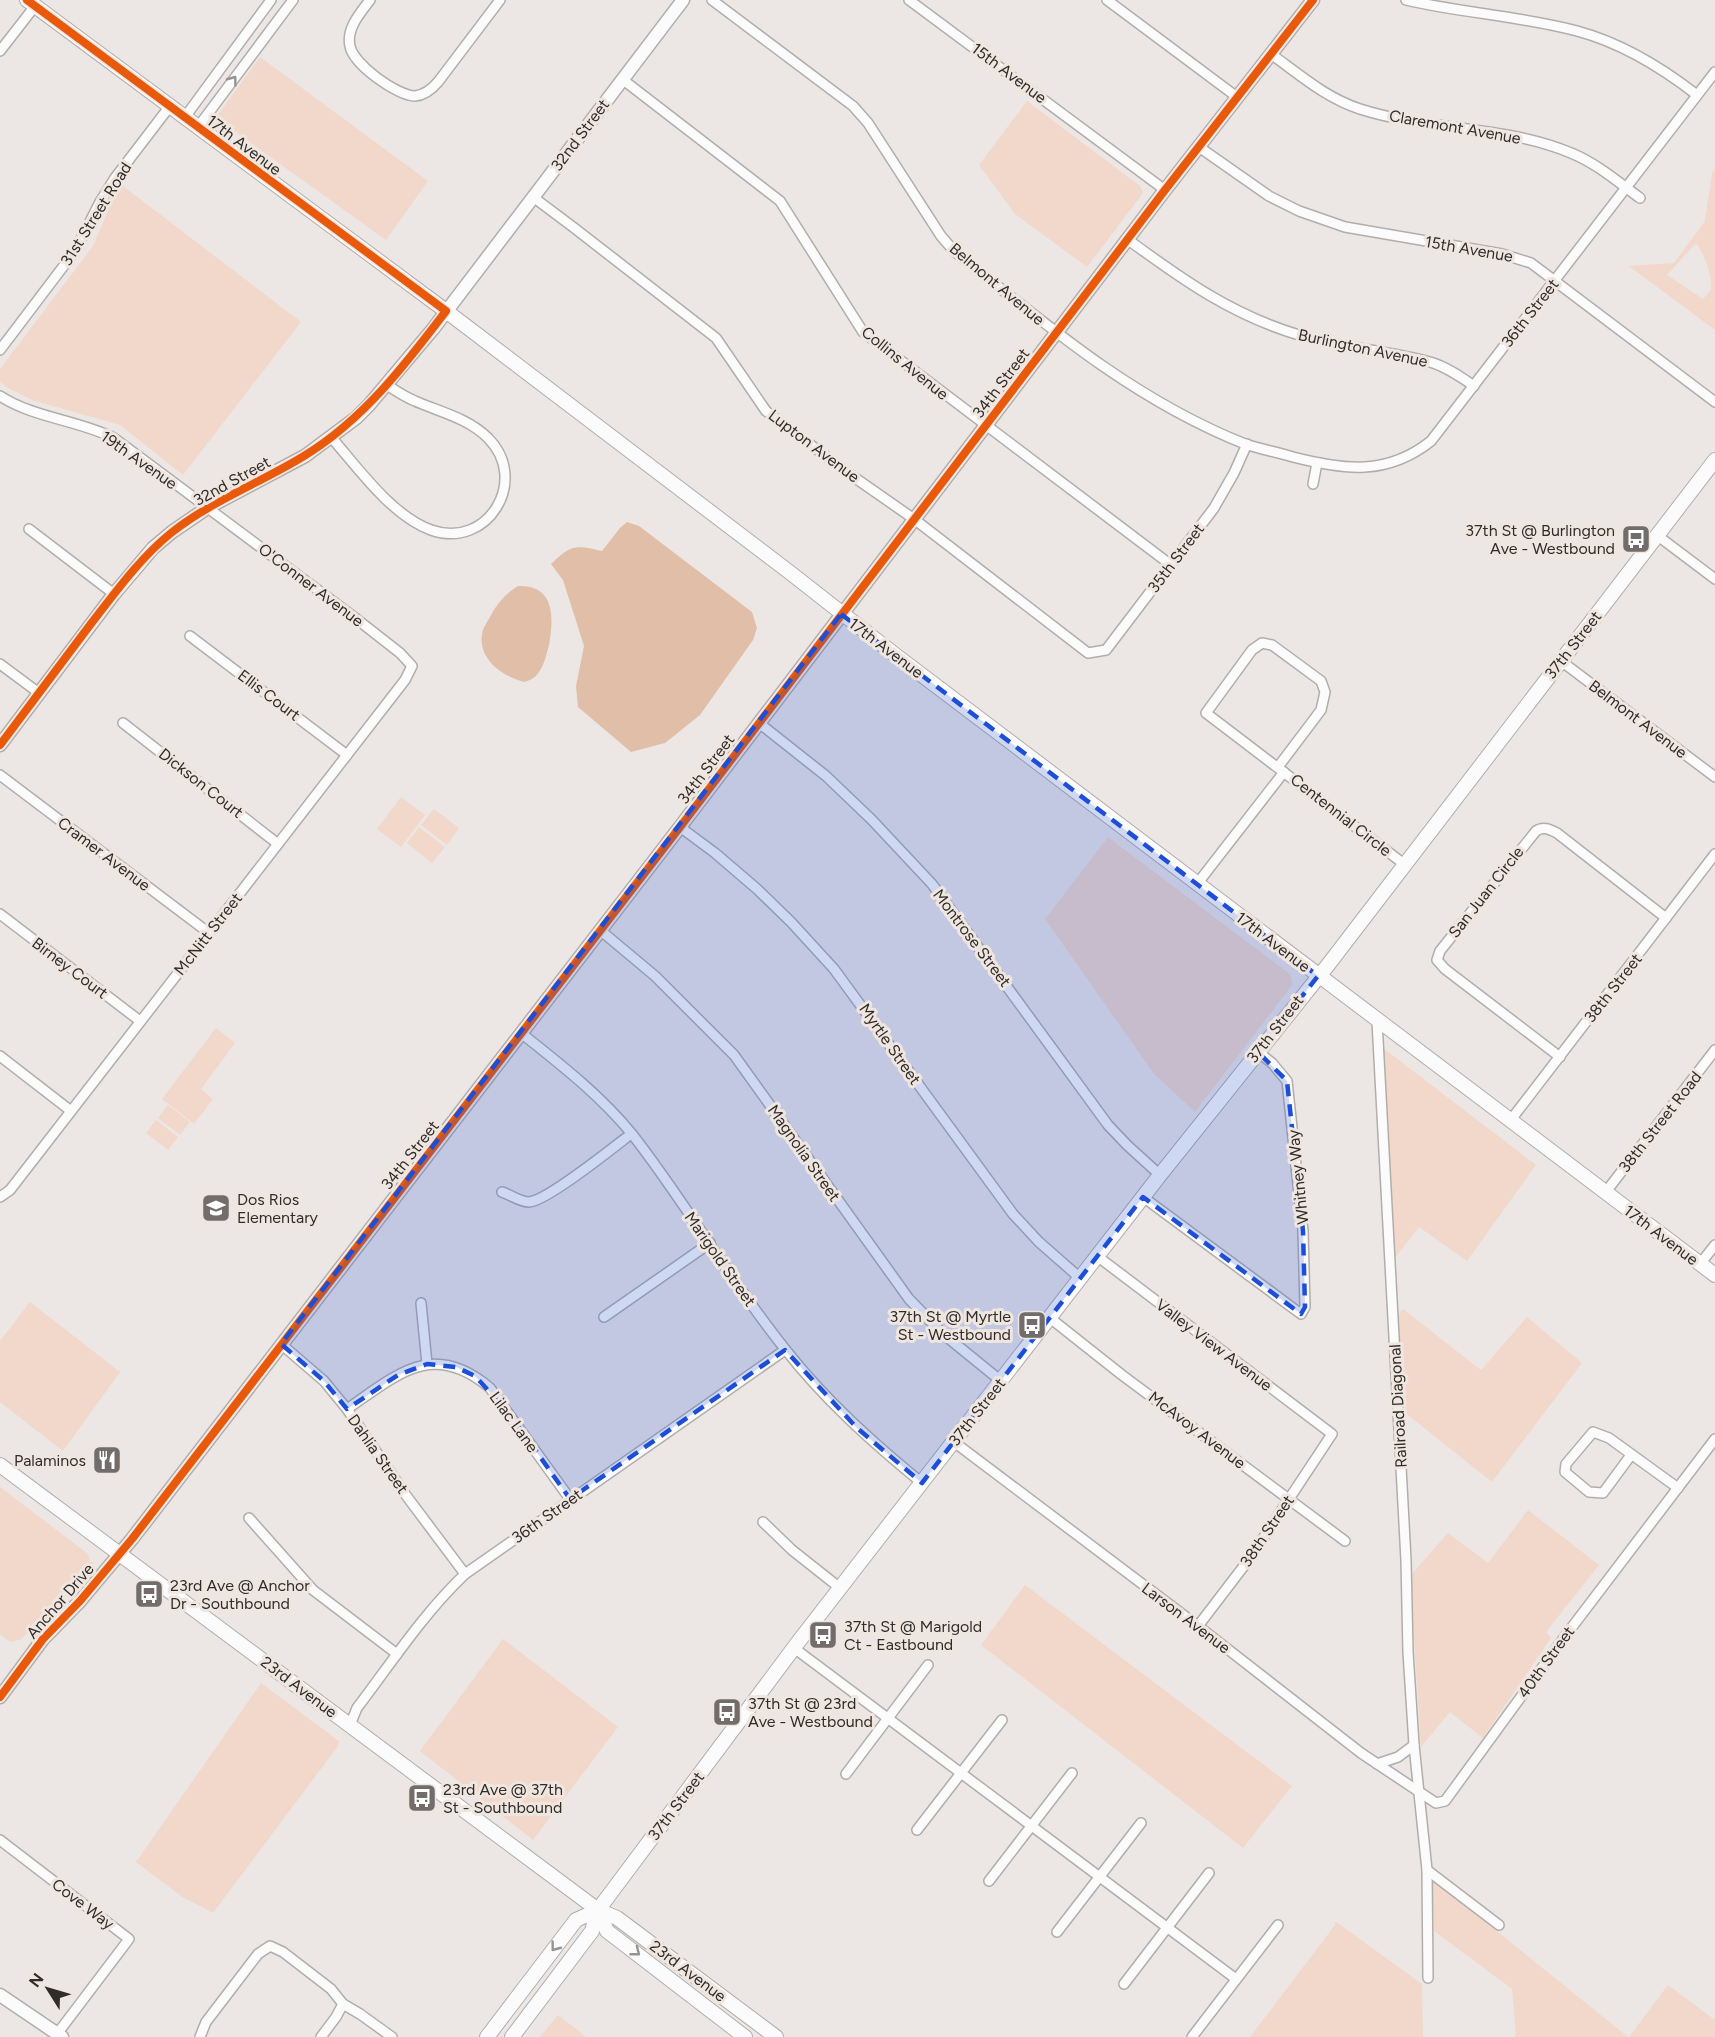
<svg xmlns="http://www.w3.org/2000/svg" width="1715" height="2037" font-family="Figtree,sans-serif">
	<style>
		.green { fill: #f1d8ca; fill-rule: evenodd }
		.water { fill: #e1bea8 }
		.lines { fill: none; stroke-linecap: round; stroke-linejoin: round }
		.minor-casing { stroke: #b1adab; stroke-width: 12 }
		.tertiary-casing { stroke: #b1adab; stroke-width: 15 }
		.secondary-casing { stroke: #b1adab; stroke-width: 16 }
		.minor { stroke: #fcfbfb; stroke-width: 9 }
		.tertiary { stroke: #fcfbfb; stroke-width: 12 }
		.secondary { stroke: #fcfbfb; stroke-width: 14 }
		.cycleway-casing { stroke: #f0e6e0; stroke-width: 11 }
		.cycleway { stroke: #e8590c; stroke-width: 8 }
		.oneway { stroke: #969492 }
		.marked { fill: #1d4ed8; fill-opacity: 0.2; stroke: #1d4ed8; stroke-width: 4.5; stroke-dasharray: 12 8; stroke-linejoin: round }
		.labels { text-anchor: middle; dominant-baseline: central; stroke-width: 6; stroke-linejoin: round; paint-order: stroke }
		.street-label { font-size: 16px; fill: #302c2a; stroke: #f0e6e0 }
		.poi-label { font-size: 16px; fill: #302c2a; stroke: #f0e6e0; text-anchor: start }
	</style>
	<rect width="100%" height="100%" fill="#ece7e4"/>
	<g class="green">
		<polygon points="260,57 428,181 386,240 226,125 217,116"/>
		<polygon points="1027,101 1140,186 1143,193 1087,267 1015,214 979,165"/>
		<path d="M1715 169V330L1629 266 1674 263 1705 221 1712 173ZM1696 243C1705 255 1712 275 1711 290L1703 299 1667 275Z"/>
		<polygon points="123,186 301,322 183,475 120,425 32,400 8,388 0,382 0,369 93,246 113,199"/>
		<polygon points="401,797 425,815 401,847 377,829"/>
		<polygon points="434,809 459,828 447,845 421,825"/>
		<polygon points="419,827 445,847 432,863 407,843"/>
		<polygon points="1108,837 1290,974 1293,984 1195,1112 1154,1074 1045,919"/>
		<polygon points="216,1028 235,1043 201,1089 213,1099 194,1124 162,1099"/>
		<polygon points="1383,1048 1536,1165 1467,1261 1419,1227 1394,1259"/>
		<polygon points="168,1105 190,1122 180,1135 158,1118"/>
		<polygon points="156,1120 178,1137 168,1150 146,1133"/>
		<polygon points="30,1302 120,1372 63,1451 0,1402 0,1341"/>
		<polygon points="1403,1309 1481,1370 1527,1317 1582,1363 1492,1482 1404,1412 1397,1316"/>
		<polygon points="0,1487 88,1554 90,1562 94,1562 71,1592 47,1613 32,1633 29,1632 19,1640 10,1642 0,1634"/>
		<polygon points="1528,1510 1599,1565 1546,1632 1551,1638 1483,1738 1450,1712 1421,1747 1410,1576 1448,1533 1488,1563"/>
		<polygon points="1025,1585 1292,1786 1243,1848 981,1645"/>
		<polygon points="503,1639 618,1727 533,1840 420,1751"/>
		<polygon points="261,1683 339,1741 338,1746 213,1913 181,1896 136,1862"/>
		<polygon points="1430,1877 1628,2037 1514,2037 1516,2034 1512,1989 1434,1931"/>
		<polygon points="1335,1921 1422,1984 1423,2037 1250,2037 1335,1925"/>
		<polygon points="1668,1985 1715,2020 1715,2037 1629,2037"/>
		<polygon points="558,2015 586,2037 540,2037"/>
	</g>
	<g class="water">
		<path d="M627 522 639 526 752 612 757 628 753 640 700 715 665 743 631 752 578 707 576 686 584 646 563 580 551 564C571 544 576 545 602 551L620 528Z"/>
		<path d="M518 586C555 585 554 617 549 645 546 656 544 667 536 676 533 679 528 681 524 682 502 676 478 659 482 634 483 628 487 622 490 617 496 605 506 593 518 586Z"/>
	</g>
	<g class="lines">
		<g class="minor-casing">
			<g id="minor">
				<path d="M370 0C360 13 346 29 350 46 353 64 397 96 415 96 425 95 432 89 438 82L500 0"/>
				<path d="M712 0 853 106 868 123 941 236 954 251C1046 325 1134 400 1245 444 1260 449 1277 452 1293 457 1344 470 1387 476 1431 441L1715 72"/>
				<polyline points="909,0 1165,190"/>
				<polyline points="1107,0 1237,97"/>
				<path d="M1406 0C1462 13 1521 16 1577 31 1622 43 1661 67 1697 95"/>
				<polyline points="0,51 35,6"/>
				<path d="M1271 54C1300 75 1326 98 1360 109 1428 131 1505 125 1571 153 1596 163 1618 182 1640 198"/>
				<polyline points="622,79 780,201 863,332 1171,565"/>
				<polyline points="185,117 271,0"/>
				<polyline points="198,127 293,0"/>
				<polyline points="1199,147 1269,196 1299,211 1345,227 1502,254 1531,263 1715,402"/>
				<polyline points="533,197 573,227 716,338 766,411 848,473 914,519 1088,653 1106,650 1214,508 1234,473 1247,444"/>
				<path d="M1127 239C1183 280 1232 315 1299 335 1342 348 1387 350 1430 362 1445 366 1461 377 1474 386"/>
				<polyline points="0,350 75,251 100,202 115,178 170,106"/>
				<path d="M0 396C34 418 78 420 114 438L354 617 400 653 412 666 405 680 10 1190 0 1197"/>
				<path d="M331 437C358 468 392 516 431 530 488 550 530 480 488 438 468 418 440 412 415 401 405 397 396 391 387 385"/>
				<polyline points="1313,484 1317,463"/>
				<polyline points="29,529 114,594"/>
				<polyline points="1658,536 1715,579"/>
				<polyline points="190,636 347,755"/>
				<polyline points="1561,661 1715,777"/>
				<polyline points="0,664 39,693"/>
				<polyline points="123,723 278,844"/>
				<polyline points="759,723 826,776 872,820 932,884 1108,1125 1127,1145 1160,1175"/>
				<polyline points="1278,767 1321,710 1325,692 1321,681 1272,645 1262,643 1252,650 1206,713 1404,864"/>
				<polyline points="0,775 209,933"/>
				<polyline points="680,827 715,853 757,889 791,922 834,969 1013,1214 1039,1242 1080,1278"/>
				<polyline points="1197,884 1284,772"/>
				<polyline points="0,914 140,1021"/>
				<polyline points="600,930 655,976 734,1055 909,1299 942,1333 1001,1381"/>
				<polyline points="1377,1021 1406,1560 1408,1652 1414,1745 1427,1870 1428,1978"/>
				<path d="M521 1033C560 1064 600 1095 632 1134 686 1203 730 1281 785 1349 825 1400 872 1442 922 1483"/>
				<polyline points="0,1056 71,1111"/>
				<path d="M1560 1057 1445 969 1437 960 1440 951 1536 831C1543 826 1549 829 1557 833L1666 918"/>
				<polyline points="1510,1121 1715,854"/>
				<path d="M502 1192C511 1195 520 1202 529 1202 547 1201 614 1147 631 1134"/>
				<polyline points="1605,1193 1715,1050"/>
				<polyline points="1143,1197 1301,1314 1305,1307 1303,1231 1287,1081 1272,1063 1258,1052"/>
				<polyline points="1097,1256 1332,1434 1250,1558 1198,1626"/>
				<polyline points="1700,1264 1715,1245"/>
				<polyline points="421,1303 427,1364"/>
				<polyline points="604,1317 710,1243"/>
				<polyline points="1050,1318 1122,1375 1345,1541"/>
				<polyline points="281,1344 324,1381 347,1409 405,1494 465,1574"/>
				<path d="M347 1409C398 1374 433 1340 490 1388L570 1499"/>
				<polyline points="954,1442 1198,1626 1361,1753 1436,1803 1445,1801 1566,1635 1715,1439"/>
				<polyline points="1631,1455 1603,1493 1589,1492 1565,1472 1566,1464 1593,1432 1609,1438 1678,1488"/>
				<polyline points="249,1518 313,1590 397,1654"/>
				<polyline points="763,1522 792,1550 840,1588"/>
				<polyline points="794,1648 1236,1979"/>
				<path d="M350 1725 357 1708C392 1662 423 1614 465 1574L785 1350"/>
				<polyline points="1377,1764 1398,1757 1414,1745"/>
				<polyline points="846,1774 928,1665"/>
				<polyline points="917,1830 1002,1720"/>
				<polyline points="0,1840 129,1939 57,2034"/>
				<polyline points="1427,1870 1499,1925"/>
				<polyline points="989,1881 1072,1773"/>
				<polyline points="1057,1932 1141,1823"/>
				<polyline points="1124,1984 1209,1873"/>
				<polyline points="200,2037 206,2022 258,1954 270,1946 283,1952 331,1989 343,2004 360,2014 392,2037"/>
				<polyline points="321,2037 336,2017 343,2004"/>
				<polyline points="1192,2037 1278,1925"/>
			</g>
		</g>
		<g class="tertiary-casing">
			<g id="tertiary">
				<polyline points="0,745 114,594 153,548 172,532 207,508 305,456 356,418 369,405 433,329 683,0"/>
				<polyline points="0,1697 43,1639 80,1601 132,1539 680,827 1165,190 1313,0"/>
				<polyline points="0,1995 62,2037"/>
			</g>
		</g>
		<g class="secondary-casing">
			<g id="secondary">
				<polyline points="27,0 446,311 788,571 894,654 1715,1275"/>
				<polyline points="0,1465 598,1910 617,1918 776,2037"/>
				<polyline points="598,1910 607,1931 745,2037"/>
				<polyline points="487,2037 576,1920 598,1910"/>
				<polyline points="512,2037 592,1931 598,1910 799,1641 1160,1175 1328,965 1715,460"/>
			</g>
		</g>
		<use href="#minor" class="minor"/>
		<use href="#tertiary" class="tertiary"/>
		<use href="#secondary" class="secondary"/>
		<g class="cycleway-casing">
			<g id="cycleway">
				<path d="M0 745C30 705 60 665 90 625 115 593 139 559 171 533 211 501 260 483 304 456 363 420 405 365 446 311L27 0"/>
				<polyline points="0,1697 43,1639 80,1601 132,1539 680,827 1165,190 1313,0"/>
			</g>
		</g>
		<use href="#cycleway" class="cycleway"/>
	</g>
	<defs><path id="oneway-chevron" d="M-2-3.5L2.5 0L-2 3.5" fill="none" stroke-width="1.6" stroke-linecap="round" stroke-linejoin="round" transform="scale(1.5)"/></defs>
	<g class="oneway">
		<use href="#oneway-chevron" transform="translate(233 80) rotate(-53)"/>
		<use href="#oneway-chevron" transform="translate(555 1947) rotate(127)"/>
		<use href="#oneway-chevron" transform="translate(636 1952) rotate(38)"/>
	</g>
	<path class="marked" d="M841 614 1318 976 1258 1052 1287 1081 1303 1231 1305 1307 1301 1314 1143 1197 922 1483 857 1428 785 1350 570 1499 509 1413 475 1376 456 1367 427 1364 398 1375 347 1409 324 1381 281 1344Z"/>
	<defs>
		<g id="bus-square" transform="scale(1.5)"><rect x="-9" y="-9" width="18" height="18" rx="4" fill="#726d6b" stroke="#f0e6e0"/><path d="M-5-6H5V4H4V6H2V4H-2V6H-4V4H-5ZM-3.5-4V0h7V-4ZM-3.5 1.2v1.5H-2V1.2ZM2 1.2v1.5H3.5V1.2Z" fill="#fff"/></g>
		<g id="school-square" transform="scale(1.5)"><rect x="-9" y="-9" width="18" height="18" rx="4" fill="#726d6b" stroke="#f0e6e0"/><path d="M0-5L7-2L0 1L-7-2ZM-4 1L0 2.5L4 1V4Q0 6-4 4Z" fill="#fff"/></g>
		<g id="restaurant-square" transform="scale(1.5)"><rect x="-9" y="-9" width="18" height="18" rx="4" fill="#726d6b" stroke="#f0e6e0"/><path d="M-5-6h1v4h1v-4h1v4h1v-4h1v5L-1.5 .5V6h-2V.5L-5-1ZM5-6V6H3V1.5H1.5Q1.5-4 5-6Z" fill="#fff"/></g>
	</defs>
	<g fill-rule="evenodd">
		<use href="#bus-square" x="1636" y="539"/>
		<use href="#school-square" x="216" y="1208"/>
		<use href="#bus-square" x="1032" y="1325"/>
		<use href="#restaurant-square" x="107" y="1460"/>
		<use href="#bus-square" x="149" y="1594"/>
		<use href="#bus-square" x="823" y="1635"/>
		<use href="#bus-square" x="727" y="1712"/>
		<use href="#bus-square" x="422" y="1798"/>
	</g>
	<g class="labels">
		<g class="street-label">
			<text transform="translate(1009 73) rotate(37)">15th Avenue</text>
			<text transform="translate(1455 127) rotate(10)">Claremont Avenue</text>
			<text transform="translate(580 135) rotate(-53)">32nd Street</text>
			<text transform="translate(244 145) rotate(37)">17th Avenue</text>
			<text transform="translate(96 214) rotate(-58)">31st Street Road</text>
			<text transform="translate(1469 249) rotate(10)">15th Avenue</text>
			<text transform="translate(997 284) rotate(40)">Belmont Avenue</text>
			<text transform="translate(1530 313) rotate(-52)">36th Street</text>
			<text transform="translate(1363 348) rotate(12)">Burlington Avenue</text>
			<text transform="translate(905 363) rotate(39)">Collins Avenue</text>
			<text transform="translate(1001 383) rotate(-53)">34th Street</text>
			<text transform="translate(814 446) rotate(37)">Lupton Avenue</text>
			<text transform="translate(139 460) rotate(35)">19th Avenue</text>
			<text transform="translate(232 481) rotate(-29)">32nd Street</text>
			<text transform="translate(1176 558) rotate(-53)">35th Street</text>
			<text transform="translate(311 585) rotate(37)">O'Conner Avenue</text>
			<text transform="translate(1573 645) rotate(-52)">37th Street</text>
			<text transform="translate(886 648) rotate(37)">17th Avenue</text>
			<text transform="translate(269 695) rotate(37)">Ellis Court</text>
			<text transform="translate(1638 719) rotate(37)">Belmont Avenue</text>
			<text transform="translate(706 769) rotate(-53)">34th Street</text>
			<text transform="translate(201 783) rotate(38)">Dickson Court</text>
			<text transform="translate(1341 815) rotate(38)">Centennial Circle</text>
			<text transform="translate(104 854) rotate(37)">Cramer Avenue</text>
			<text transform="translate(1486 892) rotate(-52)">San Juan Circle</text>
			<text transform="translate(208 934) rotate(-52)">McNitt Street</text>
			<text transform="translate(972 938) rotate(53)">Montrose Street</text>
			<text transform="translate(1273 942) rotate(37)">17th Avenue</text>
			<text transform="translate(70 968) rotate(37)">Birney Court</text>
			<text transform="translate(1613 988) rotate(-52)">38th Street</text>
			<text transform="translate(1275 1029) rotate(-52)">37th Street</text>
			<text transform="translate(890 1044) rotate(55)">Myrtle Street</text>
			<text transform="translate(1660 1122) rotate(-52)">38th Street Road</text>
			<text transform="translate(804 1153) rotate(55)">Magnolia Street</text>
			<text transform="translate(410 1155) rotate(-52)">34th Street</text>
			<text transform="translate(1298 1177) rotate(-96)">Whitney Way</text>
			<text transform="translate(1661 1235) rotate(37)">17th Avenue</text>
			<text transform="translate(720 1259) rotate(55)">Marigold Street</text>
			<text transform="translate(1214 1345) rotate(37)">Valley View Avenue</text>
			<text transform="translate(1398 1406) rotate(-93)">Railroad Diagonal</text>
			<text transform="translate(977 1412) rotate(-52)">37th Street</text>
			<text transform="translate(514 1422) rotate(54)">Lilac Lane</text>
			<text transform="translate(1197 1430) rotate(37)">McAvoy Avenue</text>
			<text transform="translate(378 1454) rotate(55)">Dahlia Street</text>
			<text transform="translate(547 1516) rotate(-35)">36th Street</text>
			<text transform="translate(1267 1531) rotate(-56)">38th Street</text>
			<text transform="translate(60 1601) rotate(-49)">Anchor Drive</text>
			<text transform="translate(1186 1618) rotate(37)">Larson Avenue</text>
			<text transform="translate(1546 1662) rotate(-54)">40th Street</text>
			<text transform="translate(299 1687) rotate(37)">23rd Avenue</text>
			<text transform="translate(676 1806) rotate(-53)">37th Street</text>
			<text transform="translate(83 1904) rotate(37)">Cove Way</text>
			<text transform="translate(688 1971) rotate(37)">23rd Avenue</text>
		</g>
		<g class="poi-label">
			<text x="1615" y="530" text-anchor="end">37th St @ Burlington<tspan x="1615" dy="18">Ave - Westbound</tspan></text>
			<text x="237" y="1199">Dos Rios<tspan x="237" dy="18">Elementary</tspan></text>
			<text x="1011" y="1316" text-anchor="end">37th St @ Myrtle<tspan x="1011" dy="18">St - Westbound</tspan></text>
			<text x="86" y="1460" text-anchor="end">Palaminos</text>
			<text x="170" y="1585">23rd Ave @ Anchor<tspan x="170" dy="18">Dr - Southbound</tspan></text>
			<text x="844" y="1626">37th St @ Marigold<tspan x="844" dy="18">Ct - Eastbound</tspan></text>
			<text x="748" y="1703">37th St @ 23rd<tspan x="748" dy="18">Ave - Westbound</tspan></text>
			<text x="443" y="1789">23rd Ave @ 37th<tspan x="443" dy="18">St - Southbound</tspan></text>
		</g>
	</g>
	<g transform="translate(48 1989) rotate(307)" stroke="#f0e6e0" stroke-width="4.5" paint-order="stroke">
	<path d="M0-4.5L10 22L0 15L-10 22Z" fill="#302c2a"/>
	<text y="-9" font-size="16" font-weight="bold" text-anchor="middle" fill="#302c2a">N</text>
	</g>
</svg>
